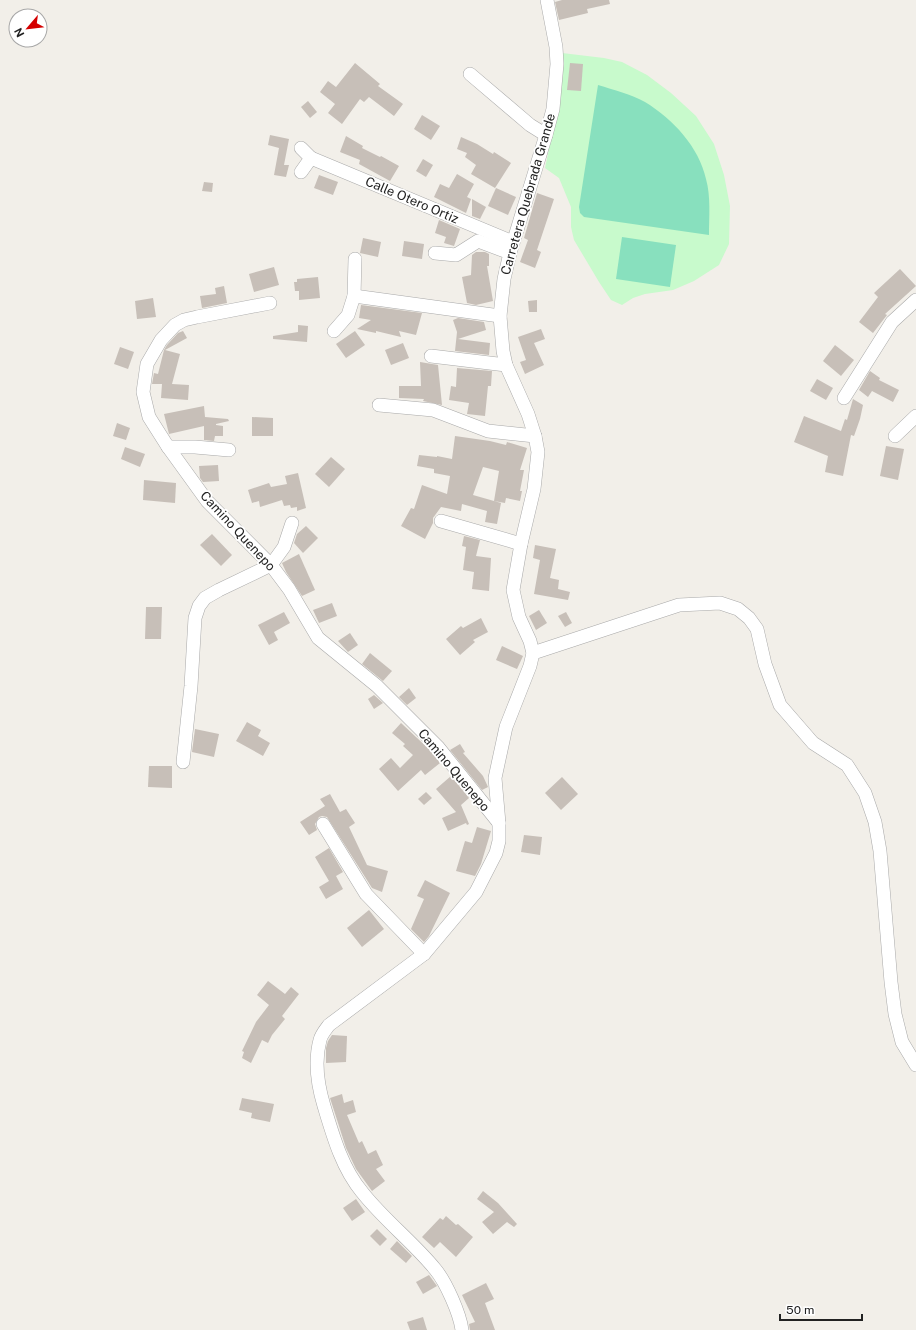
<svg xmlns="http://www.w3.org/2000/svg" width="916" height="1330" font-family="'Public Sans',sans-serif">
	<style>
		.park { fill: #c8facc }
		.pitch { fill: #88e0be }
		.building { fill: #c7bfb8 }
		.lines { fill: none; stroke-linecap: round; stroke-linejoin: round }
		.street-casing { stroke: #a9a9a9; stroke-width: 14 }
		.street { stroke: #fff; stroke-width: 13 }
		.labels { text-anchor: middle; dominant-baseline: central; stroke-width: 3.5; stroke-linejoin: round; paint-order: stroke }
		.street-label { font-size: 13px; fill: #222; stroke: #fff }
	</style>
	<rect width="100%" height="100%" fill="#f2efe9"/>
	<polygon class="park" points="562,53 604,58 622,62 647,75 671,93 696,116 714,144 724,175 730,206 729,244 719,265 694,281 673,290 645,294 633,298 622,305 611,300 599,282 574,240 571,227 571,207 559,178 545,168 554,125"/>
	<g class="pitch">
		<path d="M598 85C614 90 631 94 645 102 673 119 699 147 706 179 711 197 709 217 709 235L584 217 580 213 579 207Z"/>
		<polygon points="622,237 676,245 670,287 616,279"/>
	</g>
	<g class="building">
		<polygon points="562,0 609,0 610,4 587,9 588,13 559,20 555,2"/>
		<polygon points="355,63 380,84 378,86 403,104 394,116 369,97 364,102 360,99 342,124 328,113 335,104 320,92 328,81 336,87"/>
		<polygon points="570,63 583,64 581,91 567,90"/>
		<polygon points="308,101 317,112 310,118 301,107"/>
		<polygon points="422,115 440,126 431,140 414,129"/>
		<polygon points="270,135 289,139 284,165 289,165 286,177 274,175 279,148 268,145"/>
		<polygon points="346,136 363,146 362,148 380,157 381,156 399,166 390,181 359,164 360,160 340,152"/>
		<polygon points="461,137 477,144 493,154 494,152 511,163 495,188 471,174 476,165 465,157 467,153 457,149"/>
		<polygon points="423,159 433,165 426,177 416,171"/>
		<polygon points="457,174 474,184 467,197 471,199 466,213 434,197 440,184 449,188"/>
		<polygon points="319,175 338,182 333,195 314,188"/>
		<polygon points="204,182 213,183 212,192 202,191"/>
		<polygon points="496,188 516,197 508,215 488,206"/>
		<polygon points="537,193 554,199 537,250 541,252 535,268 520,262 528,240 524,238"/>
		<polygon points="472,199 486,207 480,219 472,216"/>
		<polygon points="439,220 460,229 454,246 444,243 446,237 435,233"/>
		<polygon points="363,238 381,242 378,257 360,253"/>
		<polygon points="404,241 424,244 422,259 402,256"/>
		<polygon points="476,252 485,252 489,254 489,266 487,266 493,301 476,305 467,303 462,277 471,275 472,255"/>
		<polygon points="274,267 279,285 254,292 249,274"/>
		<polygon points="900,269 916,286 885,314 887,315 873,333 859,322 878,297 874,293"/>
		<polygon points="318,277 320,298 299,300 299,291 295,291 294,282 297,282 297,279"/>
		<polygon points="224,286 227,303 202,308 200,296 216,294 215,288"/>
		<polygon points="153,298 156,317 137,319 135,301"/>
		<polygon points="537,300 537,312 529,312 528,301"/>
		<polygon points="361,305 422,313 416,335 399,331 401,337 376,331 376,333 357,329 371,320 359,318"/>
		<polygon points="458,318 484,322 486,330 458,339 490,343 489,355 455,351 457,332 453,320"/>
		<polygon points="298,325 308,326 307,342 273,339 273,336 298,332"/>
		<polygon points="541,329 545,339 534,343 544,365 525,374 520,362 526,360 518,337"/>
		<polygon points="183,331 187,338 165,350 180,354 172,384 189,385 188,400 161,398 162,384 152,384 154,373 158,374 164,350 167,345 178,333"/>
		<polygon points="355,331 365,345 346,358 336,344"/>
		<polygon points="403,343 409,358 391,365 385,350"/>
		<polygon points="835,345 854,360 841,376 823,361"/>
		<polygon points="120,347 134,352 128,369 114,364"/>
		<polygon points="420,362 438,365 442,405 423,401 424,399 399,398 399,386 421,386"/>
		<polygon points="457,368 492,371 491,386 488,386 485,416 467,414 469,403 449,400 451,386 456,387"/>
		<polygon points="870,371 880,378 879,380 899,390 893,402 872,391 868,397 859,390"/>
		<polygon points="817,379 833,388 826,400 810,391"/>
		<polygon points="853,399 863,405 860,419 854,436 851,435 843,476 825,472 828,456 794,442 804,416 841,431 845,419 847,420"/>
		<polygon points="204,406 205,417 228,419 229,421 216,424 216,425 223,426 223,436 215,436 214,441 204,440 204,426 169,434 164,414"/>
		<polygon points="252,417 273,418 273,436 252,436"/>
		<polygon points="117,423 130,428 126,440 113,436"/>
		<polygon points="455,436 490,441 506,445 507,442 527,448 520,470 524,470 520,491 522,491 520,501 506,498 505,503 494,501 499,471 483,467 473,495 501,503 497,524 485,522 487,511 462,504 461,511 441,507 433,518 433,523 425,539 401,526 411,508 414,509 422,485 447,494 450,476 434,473 434,469 417,466 419,455 437,457 437,456 452,459"/>
		<polygon points="886,446 904,449 898,480 880,476"/>
		<polygon points="125,447 145,454 140,467 121,459"/>
		<polygon points="331,457 345,469 329,487 315,474"/>
		<polygon points="218,465 219,481 203,482 200,478 199,466"/>
		<polygon points="298,473 306,508 297,511 297,507 291,508 290,505 284,506 282,500 260,507 259,501 252,503 248,490 269,483 271,487 287,484 285,476"/>
		<polygon points="144,480 176,483 175,503 143,500"/>
		<polygon points="306,526 318,538 303,553 294,543 297,534"/>
		<polygon points="212,534 232,555 221,566 200,545"/>
		<polygon points="464,536 480,540 476,556 491,558 489,591 472,589 474,572 463,570 466,547 462,546"/>
		<polygon points="535,545 556,549 550,578 559,580 558,589 570,592 568,600 534,594 540,560 533,558"/>
		<polygon points="299,554 315,590 302,596 286,572 282,563"/>
		<polygon points="332,603 337,616 319,623 313,610"/>
		<polygon points="146,607 162,607 161,639 145,639"/>
		<polygon points="539,610 547,623 536,630 529,616"/>
		<polygon points="284,612 290,623 274,632 278,640 269,645 258,625"/>
		<polygon points="566,612 572,623 565,627 558,616"/>
		<polygon points="481,618 488,632 473,640 475,642 460,655 446,639 461,626 463,628"/>
		<polygon points="350,633 358,645 348,652 338,641"/>
		<polygon points="502,646 523,656 517,669 496,660"/>
		<polygon points="370,653 392,671 383,681 362,664"/>
		<polygon points="409,688 416,698 407,705 399,697"/>
		<polygon points="374,695 383,703 374,709 368,699"/>
		<polygon points="247,722 261,730 258,736 270,743 263,756 236,741"/>
		<polygon points="401,723 432,752 440,763 425,775 421,770 398,791 379,769 391,758 400,768 413,755 403,746 405,744 392,733"/>
		<polygon points="195,729 219,734 214,757 192,752"/>
		<polygon points="460,744 465,752 463,753 483,776 488,787 482,790 450,750"/>
		<polygon points="149,766 172,766 172,788 148,787"/>
		<polygon points="451,776 469,798 461,805 469,824 467,825 466,823 448,831 442,818 456,812 436,789"/>
		<polygon points="562,777 578,794 561,810 545,793"/>
		<polygon points="426,792 432,798 424,805 418,799"/>
		<polygon points="330,794 340,812 346,809 355,823 349,827 367,865 388,871 382,892 372,888 327,817 322,816 319,817 315,824 317,830 309,835 300,822 325,806 320,799"/>
		<polygon points="477,827 491,831 481,864 475,876 456,871 465,841 472,843"/>
		<polygon points="524,835 542,837 540,855 521,852"/>
		<polygon points="329,848 343,872 336,876 343,889 326,899 319,887 329,881 315,857"/>
		<polygon points="425,880 450,893 429,936 424,942 411,929 424,899 417,896"/>
		<polygon points="369,910 384,929 362,947 347,928"/>
		<polygon points="268,981 285,994 291,987 299,994 282,1016 285,1019 272,1035 268,1043 262,1040 251,1063 242,1058 244,1052 242,1051 256,1022 269,1005 257,995"/>
		<polygon points="332,1035 347,1036 346,1062 326,1063 326,1048 328,1041"/>
		<polygon points="342,1094 344,1103 353,1100 356,1112 347,1115 359,1143 362,1141 368,1154 376,1150 383,1165 376,1169 385,1181 372,1191 356,1169 346,1148 339,1126 330,1098"/>
		<polygon points="242,1098 274,1104 270,1122 251,1118 252,1113 239,1110"/>
		<polygon points="483,1191 498,1203 517,1224 514,1227 507,1222 493,1234 482,1222 494,1212 477,1199"/>
		<polygon points="356,1199 365,1212 352,1221 343,1208"/>
		<polygon points="446,1216 456,1225 458,1224 473,1237 456,1257 440,1242 434,1248 422,1237 440,1218 443,1220"/>
		<polygon points="377,1229 387,1239 380,1246 370,1236"/>
		<polygon points="397,1241 412,1256 406,1263 390,1249"/>
		<polygon points="429,1275 437,1286 423,1294 416,1282"/>
		<polygon points="486,1283 494,1299 485,1303 495,1330 470,1330 469,1324 475,1322 462,1295"/>
		<polygon points="423,1317 427,1330 410,1330 407,1322"/>
	</g>
	<g class="lines">
		<g class="street-casing">
			<g id="street">
				<polyline points="470,74 530,125 546,135"/>
				<polyline points="301,148 311,158 301,172"/>
				<polyline points="311,158 513,242"/>
				<polyline points="435,253 456,255 478,241 510,253"/>
				<polyline points="354,296 500,316"/>
				<polyline points="270,303 197,317 184,320 175,325 161,340 147,364 143,392 149,417 168,447 207,501 271,565 289,589 318,638 377,686 438,747 499,823"/>
				<polyline points="334,331 348,315 354,296 355,259"/>
				<polyline points="431,356 506,365"/>
				<polyline points="844,398 892,322 916,300"/>
				<polyline points="379,405 433,410 488,431 535,436"/>
				<polyline points="895,436 916,416"/>
				<polyline points="168,447 195,447 229,450"/>
				<polyline points="441,521 521,544"/>
				<polyline points="533,653 679,605 720,603 738,609 749,618 757,629 765,664 780,705 813,743 847,765 865,793 875,822 880,851 891,982 895,1014 902,1042 916,1065"/>
				<polyline points="183,762 191,686 195,618 199,606 205,598 219,590 271,565 284,547 292,523"/>
				<polyline points="323,824 366,894 424,954"/>
				<path d="M462 1330C460 1314 446 1282 435 1269 413 1242 384 1220 362 1192 342 1168 333 1136 324 1106 318 1086 314 1062 320 1040 321 1035 326 1029 329 1025L424 954 476 892 496 853 499 841V823L495 778 506 727 530 666 533 653 530 641 519 617 513 590 521 544 534 489 538 452 535 436 528 414 506 365 503 351 500 316 504 279 510 253 546 135 553 109 557 64 556 47 547 0"/>
			</g>
		</g>
		<use href="#street" class="street"/>
	</g>
	<g class="labels">
		<g class="street-label">
			<text transform="translate(528 194) rotate(-74)">Carretera Quebrada Grande</text>
			<text transform="translate(412 200) rotate(23)">Calle Otero Ortiz</text>
			<text transform="translate(238 531) rotate(47)">Camino Quenepo</text>
			<text transform="translate(454 770) rotate(50)">Camino Quenepo</text>
		</g>
	</g>
	<g transform="translate(28 28) rotate(242)"><circle r="19" fill="#ffffff" stroke="#a7a7a7"/>
	<path d="M0-3L7 15L0 10L-7 15Z" fill="#d40000"/>
	<text y="-6" font-size="11" font-weight="bold" text-anchor="middle" fill="#222222">N</text>
	</g>
	<path d="M780 1314v6h82v-6" fill="none" stroke="#222222" stroke-width="2"/>
	<text x="786" y="1314" font-size="12" fill="#222222" stroke="#ffffff" stroke-width="3" paint-order="stroke">50 m</text>
</svg>
